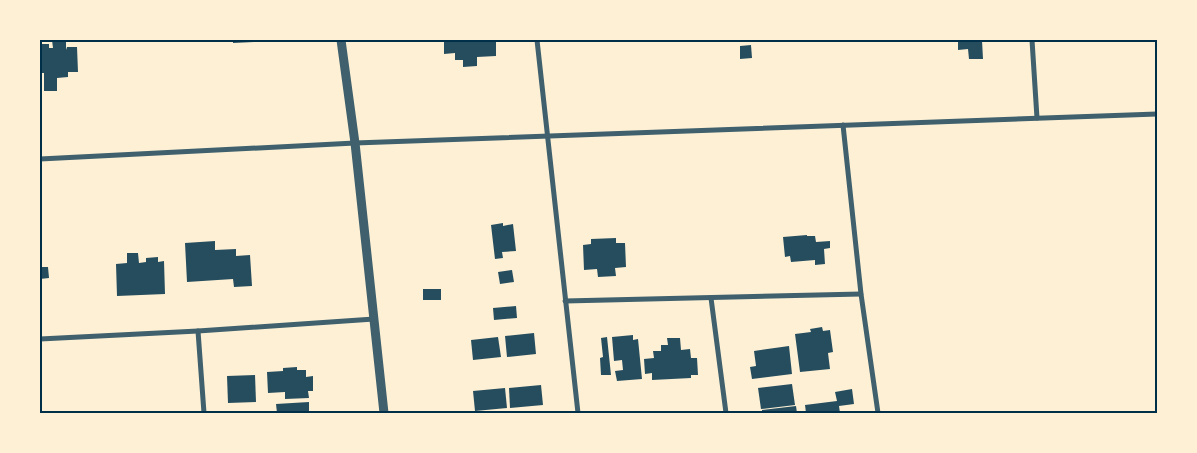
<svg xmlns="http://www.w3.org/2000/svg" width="1197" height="453" font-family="'Noto Sans',sans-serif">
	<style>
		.building { fill: #264d5e }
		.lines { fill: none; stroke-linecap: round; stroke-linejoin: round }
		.minor { stroke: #3f606c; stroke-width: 5 }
		.tertiary { stroke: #3f606c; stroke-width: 9 }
		.neatline { fill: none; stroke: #003049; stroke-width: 2 }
	</style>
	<rect width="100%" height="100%" fill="#fdf0d5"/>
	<g class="building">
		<polygon points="52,40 66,40 66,50 67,47 77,47 78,72 68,72 68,77 57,78 57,91 44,91 44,73 40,73 40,44 49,44 49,48 53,48"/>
		<polygon points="233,40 254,40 254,42 233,43"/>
		<polygon points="444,40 496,40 496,56 477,57 477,66 463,67 463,60 455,60 455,53 444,54"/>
		<polygon points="958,40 982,40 983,59 969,59 968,49 958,50"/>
		<polygon points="751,45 752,58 740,59 740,46"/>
		<polygon points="503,223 503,226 513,224 516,251 502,252 503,258 495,259 491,225"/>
		<polygon points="807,235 807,236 815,236 816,242 830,241 830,248 824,249 825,264 815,265 815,260 791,262 790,256 785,257 783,237"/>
		<polygon points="616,238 616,243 625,243 626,267 615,268 616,276 598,277 597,269 584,270 583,245 591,244 591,239"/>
		<polygon points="215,241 215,250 236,249 236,256 250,255 252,286 234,287 233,279 187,282 185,243"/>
		<polygon points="127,253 138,253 139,263 146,262 146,258 158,257 158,262 164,261 165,294 117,296 116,264 127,263"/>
		<polygon points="40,267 48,267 49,278 40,279"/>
		<polygon points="512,270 514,282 500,284 498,272"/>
		<rect x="423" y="289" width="18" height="11"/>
		<polygon points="516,306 517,318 494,320 493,308"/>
		<polygon points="822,327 823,331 830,330 833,352 828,353 830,369 800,372 795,334 811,332 810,329"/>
		<polygon points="534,333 536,354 507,357 505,336"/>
		<polygon points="633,335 633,340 638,339 642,379 617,381 615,371 623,370 622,360 614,361 612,337"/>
		<polygon points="498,337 501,357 473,360 471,340"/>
		<polygon points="607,337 611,375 601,375 600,358 603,357 601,338"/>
		<polygon points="667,338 680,338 681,350 690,349 691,358 697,358 698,375 691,375 691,378 652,380 652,373 645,374 644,359 654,358 653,351 661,351 661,345 668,345"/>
		<polygon points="789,346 792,374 752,379 750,367 756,366 754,351"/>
		<polygon points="297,367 297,370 306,370 306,377 313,376 313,391 308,391 309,398 285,399 285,392 268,393 267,372 283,371 283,368"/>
		<polygon points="255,375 256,402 228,403 227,376"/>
		<polygon points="792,384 795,405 761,409 758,388"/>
		<polygon points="541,385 543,405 510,408 509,388"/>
		<polygon points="505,388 507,408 475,411 473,391"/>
		<polygon points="852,389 854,404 839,406 840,413 806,413 805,405 837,401 835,392"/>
		<polygon points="309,402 309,413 277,413 276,404"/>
		<polygon points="796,406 797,413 762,413 762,410"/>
	</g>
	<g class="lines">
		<g class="minor">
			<polyline points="537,40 578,413"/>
			<polyline points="1032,40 1037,118"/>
			<polyline points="843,125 861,294 878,413"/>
			<polyline points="40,159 355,143 1157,114"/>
			<polyline points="711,298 726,413"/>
			<polyline points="565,301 861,294"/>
			<polyline points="198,331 204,413"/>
			<polyline points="40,339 198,331 374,319"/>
		</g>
		<polyline class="tertiary" points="341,40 355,143 384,413"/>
	</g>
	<rect width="1197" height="453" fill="none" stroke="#fdf0d5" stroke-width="82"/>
	<rect x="41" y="41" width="1115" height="371" class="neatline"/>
</svg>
